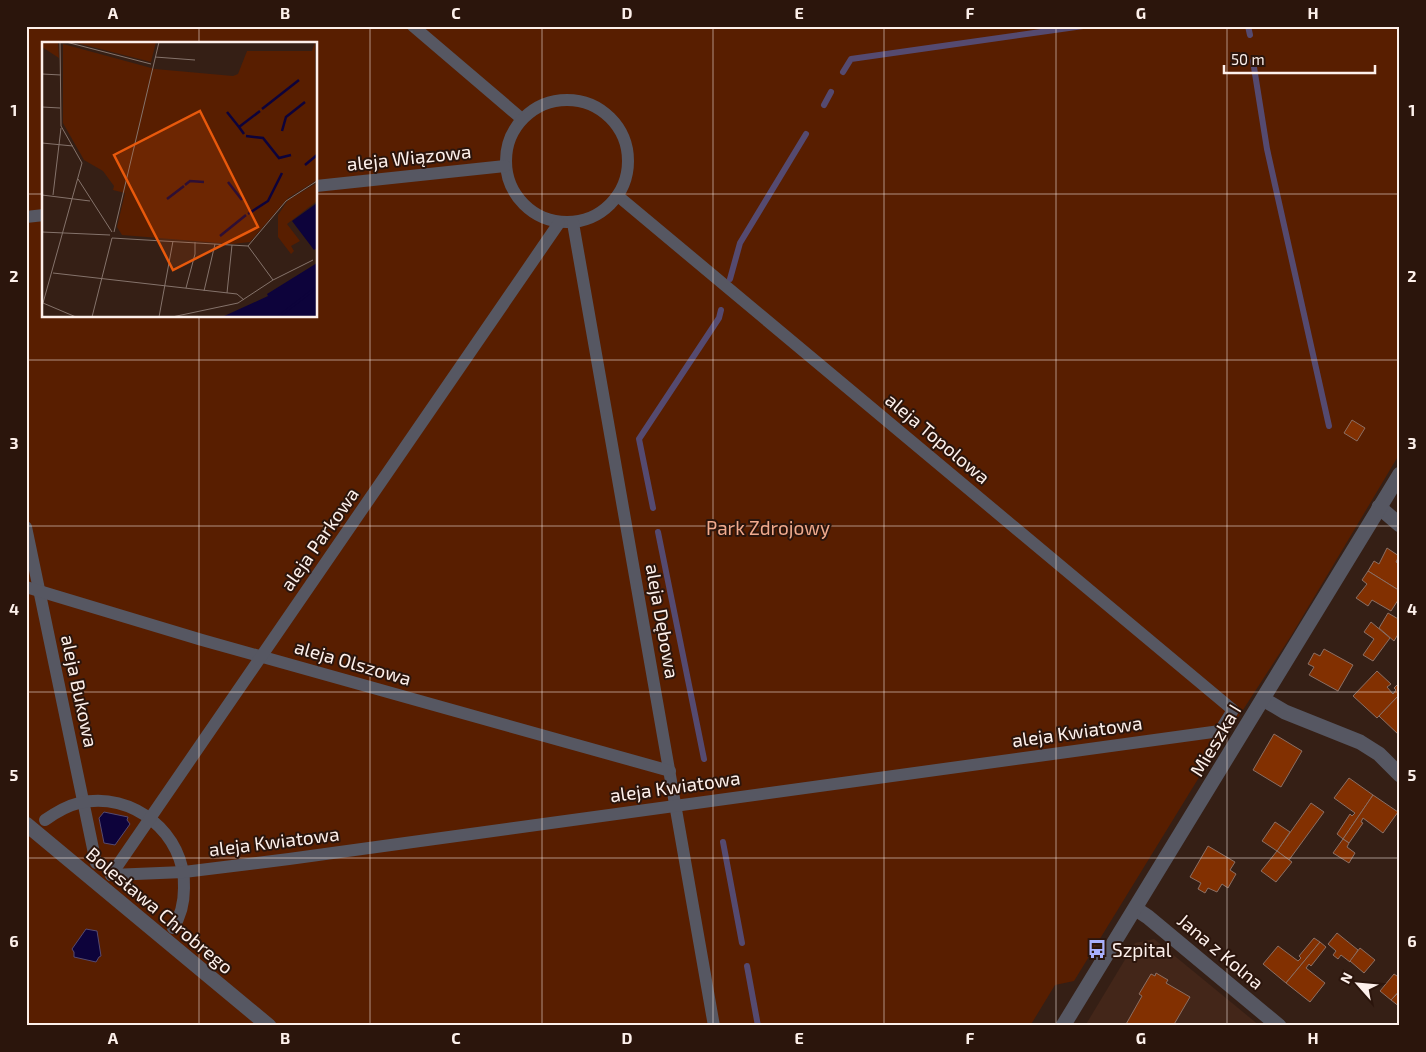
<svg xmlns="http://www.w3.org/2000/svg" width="1426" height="1052" font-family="'Exo 2',sans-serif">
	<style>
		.built { fill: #432619 }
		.green { fill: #581e00; fill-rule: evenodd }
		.water { fill: #0d033b; stroke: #554a70 }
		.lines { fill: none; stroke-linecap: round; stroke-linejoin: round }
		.stream { stroke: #554a70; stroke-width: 6 }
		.building { fill: #823001; stroke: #8b6f64 }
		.pedestrian { stroke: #565762; stroke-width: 12 }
		.minor { stroke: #565762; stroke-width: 15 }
		.grid { fill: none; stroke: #fdf0eb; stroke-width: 1; stroke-opacity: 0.55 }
		.labels { text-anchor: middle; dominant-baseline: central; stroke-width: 4; stroke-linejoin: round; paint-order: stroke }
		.street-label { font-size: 19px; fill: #fdf0eb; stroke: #2b150c }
		.park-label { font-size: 19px; fill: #f1ab8e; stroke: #2b150c }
		.poi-label { font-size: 19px; fill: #fdf0eb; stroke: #2b150c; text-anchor: start }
		.inset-river { fill: none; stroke: #0d033b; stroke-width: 2.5 }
		.inset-road { fill: none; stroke: #85736b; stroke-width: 1 }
		.view { fill: #e8590c; fill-opacity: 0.15; stroke: #e8590c; stroke-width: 2.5 }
		.inset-edge { fill: none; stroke: #fdf0eb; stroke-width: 2.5 }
		.neatline { fill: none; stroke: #fdf0eb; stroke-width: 2 }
		.grid-label { font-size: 16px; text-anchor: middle; font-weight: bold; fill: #fdf0eb }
	</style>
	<rect width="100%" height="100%" fill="#351f15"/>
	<polygon class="built" points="1154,939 1260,1026 1085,1026 1135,943"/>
	<path class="green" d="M26 26H1400V453L1291 636 1198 779 1074 981 1055 985 1030 1026H26ZM44 44H316V316H44Z"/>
	<g class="water">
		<polygon points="104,812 128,817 127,820 130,824 115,845 104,843 99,818"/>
		<polygon points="86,929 97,931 101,956 99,957 96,962 74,957 74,952 72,949"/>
	</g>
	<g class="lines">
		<g class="stream">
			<polyline points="1248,26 1250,35"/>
			<polyline points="1253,61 1267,149 1329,426"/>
			<polyline points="843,72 851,59 1083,26"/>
			<polyline points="824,105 831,92"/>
			<polyline points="730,279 740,243 806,134"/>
			<polyline points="653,508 639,439 719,318 721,310"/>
			<polyline points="658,532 704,759"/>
			<polyline points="723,842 742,943"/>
			<polyline points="747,966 758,1026"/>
		</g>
	</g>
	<g class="building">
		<polygon points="1352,420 1365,428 1357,441 1344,433"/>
		<polygon points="1387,548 1399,556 1396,562 1400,564 1400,591 1368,571 1374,561 1379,564"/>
		<polygon points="1368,571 1400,591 1400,597 1391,611 1372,600 1368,606 1356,598 1367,584 1362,580"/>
		<polygon points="1388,613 1400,620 1400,631 1394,641 1379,628"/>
		<polygon points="1371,622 1390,638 1373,661 1363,655 1374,639 1364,632"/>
		<polygon points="1324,649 1353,665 1338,691 1309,675 1314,667 1308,664 1314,653 1320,656"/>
		<polygon points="1377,671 1391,684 1387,687 1393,694 1396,690 1394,688 1400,682 1400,694 1377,718 1353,696"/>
		<polygon points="1400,694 1400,736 1379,716"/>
		<polygon points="1274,734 1302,751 1281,787 1253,770"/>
		<polygon points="1349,778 1373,795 1343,839 1337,834 1350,814 1352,816 1355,813 1334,798"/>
		<polygon points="1373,795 1398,812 1383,833 1363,818 1361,822 1363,823 1349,843 1343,839"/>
		<polygon points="1311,803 1324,812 1289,860 1277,851"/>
		<polygon points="1275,822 1290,832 1277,851 1262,841"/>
		<polygon points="1343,839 1349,843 1347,847 1355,853 1349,863 1333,853"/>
		<polygon points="1208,846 1235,862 1230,870 1236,874 1228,888 1222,884 1217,892 1208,888 1205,893 1198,889 1201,883 1190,877"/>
		<polygon points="1277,851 1292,862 1276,882 1261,871"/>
		<polygon points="1337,933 1358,950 1350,962 1341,955 1338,959 1333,955 1336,951 1328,944"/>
		<polygon points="1314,938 1320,942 1286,983 1263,964 1278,946 1298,961 1301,958 1299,956"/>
		<polygon points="1320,942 1326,947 1311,966 1309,964 1306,968 1325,983 1310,1002 1286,983"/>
		<polygon points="1360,948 1375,960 1364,973 1350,961"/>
		<polygon points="1156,973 1168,980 1166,983 1190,997 1173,1026 1125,1026 1142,996 1139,994 1151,974 1155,976"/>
		<polygon points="1394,974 1400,978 1400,990 1391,1000 1380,991"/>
		<polygon points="1400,991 1400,1007 1391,1000"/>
	</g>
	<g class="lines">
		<g class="pedestrian">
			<polyline points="413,26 522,119"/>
			<circle cx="567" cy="161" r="61"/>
			<polyline points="316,186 505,166"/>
			<polyline points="26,217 44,215"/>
			<polyline points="573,223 714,1026"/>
			<polyline points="26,527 96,863"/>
			<polyline points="26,587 202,640 670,771"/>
			<path d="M45 820C55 813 66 806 79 803 132 790 186 834 184 888 184 902 181 916 173 928"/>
			<polyline points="111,875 184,872 289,859 1220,731 1233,710 618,196"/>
			<polyline points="111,875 559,223"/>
		</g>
		<g class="minor">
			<polyline points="1379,507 1400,525"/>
			<polyline points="1263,699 1285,712 1360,742 1379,754 1400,775"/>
			<polyline points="26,824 269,1026"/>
			<polyline points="1136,909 1148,917 1279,1026"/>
			<polyline points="1063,1026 1400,474"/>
		</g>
	</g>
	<path class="grid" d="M199 26V44M370 26V1026M542 26V1026M713 26V1026M884 26V1026M1056 26V1026M1227 26V1026M26 194H44M316 194H1400M199 316V1026M26 360H1400M26 526H1400M26 692H1400M26 858H1400"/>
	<defs>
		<g id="bus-bare" transform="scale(1.5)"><path d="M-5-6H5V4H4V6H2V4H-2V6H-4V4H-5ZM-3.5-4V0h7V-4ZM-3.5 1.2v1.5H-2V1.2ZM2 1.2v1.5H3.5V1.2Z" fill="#a9b0fc" stroke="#2b150c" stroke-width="2.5" paint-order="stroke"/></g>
	</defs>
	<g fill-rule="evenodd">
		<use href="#bus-bare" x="1097" y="949"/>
	</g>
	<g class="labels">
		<g class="street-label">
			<text transform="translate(409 157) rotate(-6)">aleja Wiązowa</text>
			<text transform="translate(938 438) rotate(40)">aleja Topolowa</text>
			<text transform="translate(319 539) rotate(-55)">aleja Parkowa</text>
			<text transform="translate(663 621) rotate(80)">aleja Dębowa</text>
			<text transform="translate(353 662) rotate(16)">aleja Olszowa</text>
			<text transform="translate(80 691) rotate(78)">aleja Bukowa</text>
			<text transform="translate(1077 731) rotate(-8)">aleja Kwiatowa</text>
			<text transform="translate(1215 740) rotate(-59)">Mieszka I</text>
			<text transform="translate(675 786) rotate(-8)">aleja Kwiatowa</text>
			<text transform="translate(274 841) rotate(-7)">aleja Kwiatowa</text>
			<text transform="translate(160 910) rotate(40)">Bolesława Chrobrego</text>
			<text transform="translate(1221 951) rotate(40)">Jana z Kolna</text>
		</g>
		<g class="park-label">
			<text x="768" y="527">Park Zdrojowy</text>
		</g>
		<g class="poi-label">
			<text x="1112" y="949">Szpital</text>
		</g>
	</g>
	<g transform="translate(42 42)">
		<rect width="275" height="275" fill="#351f15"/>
		<path d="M0 0H16L17 16 0 5ZM31 0H114L109 20ZM273 0 275 138 246 156 208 200 190 202 80 193 75 185 83 151 71 148 72 144 61 129 42 118 21 81V2L113 27 191 34 196 32 205 9H270ZM275 141V159L245 182 258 199 249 204 252 209 249 212 236 195V173L246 158Z" fill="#581e00"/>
		<path d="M275 161V206L272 208 250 179ZM275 221V275H180L226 254 225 252Z" fill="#0d033b"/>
		<path class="inset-river" d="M220 67 257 38M185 70 197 85M240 89 244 75 263 60M202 92 197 85 218 69M204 94 221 96 237 116 249 113M263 123 275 113M186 140 200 158M143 143 148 139 162 140M125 157 142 144M206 172 226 159 240 131M178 194 204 173M236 275 275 245"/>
		<path class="inset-road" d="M24 0 109 22M113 15 153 18M0 32 19 33M0 65 18 66M0 101 31 104M36 137 70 190M0 153 48 159M11 153 19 86M0 190 68 193M72 190 117 0M70 196 206 204M206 204 244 159 275 139M206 204 231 238M11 231 195 252 202 258M144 246 153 212V200M162 249 173 202M185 251 190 203M1 261 40 121 19 84 18 0M1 261 34 275M50 275 70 196M117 275 131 199M130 275 196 261 231 238 271 218"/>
		<path class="view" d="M158 69 216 185 131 228 72 113Z"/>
		<rect width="275" height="275" class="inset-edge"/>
	</g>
	<rect width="1426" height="1052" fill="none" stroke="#2b150c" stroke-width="55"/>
	<g transform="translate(1358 984) rotate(297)" stroke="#2b150c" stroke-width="4" paint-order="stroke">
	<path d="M0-4L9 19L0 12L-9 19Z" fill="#fdf0eb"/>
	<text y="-8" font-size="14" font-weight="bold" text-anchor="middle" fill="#fdf0eb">N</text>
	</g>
	<path d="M1224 65v8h151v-8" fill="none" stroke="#fdf0eb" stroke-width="2.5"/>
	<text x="1231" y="65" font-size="15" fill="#fdf0eb" stroke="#2b150c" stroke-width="4" paint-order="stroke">50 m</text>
	<rect x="28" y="28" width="1370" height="996" class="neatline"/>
	<g class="grid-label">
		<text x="113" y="19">A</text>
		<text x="285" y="19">B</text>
		<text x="456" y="19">C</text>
		<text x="627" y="19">D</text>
		<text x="799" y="19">E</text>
		<text x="970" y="19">F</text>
		<text x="1141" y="19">G</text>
		<text x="1313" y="19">H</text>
		<text x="14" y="116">1</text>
		<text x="1412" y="116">1</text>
		<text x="14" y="282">2</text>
		<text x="1412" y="282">2</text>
		<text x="14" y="449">3</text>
		<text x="1412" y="449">3</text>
		<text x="14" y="615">4</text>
		<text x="1412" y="615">4</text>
		<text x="14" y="781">5</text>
		<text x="1412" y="781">5</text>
		<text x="14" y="947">6</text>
		<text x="1412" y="947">6</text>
		<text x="113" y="1044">A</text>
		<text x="285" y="1044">B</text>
		<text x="456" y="1044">C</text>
		<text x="627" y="1044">D</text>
		<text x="799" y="1044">E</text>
		<text x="970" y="1044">F</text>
		<text x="1141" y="1044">G</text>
		<text x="1313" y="1044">H</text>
	</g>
</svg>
